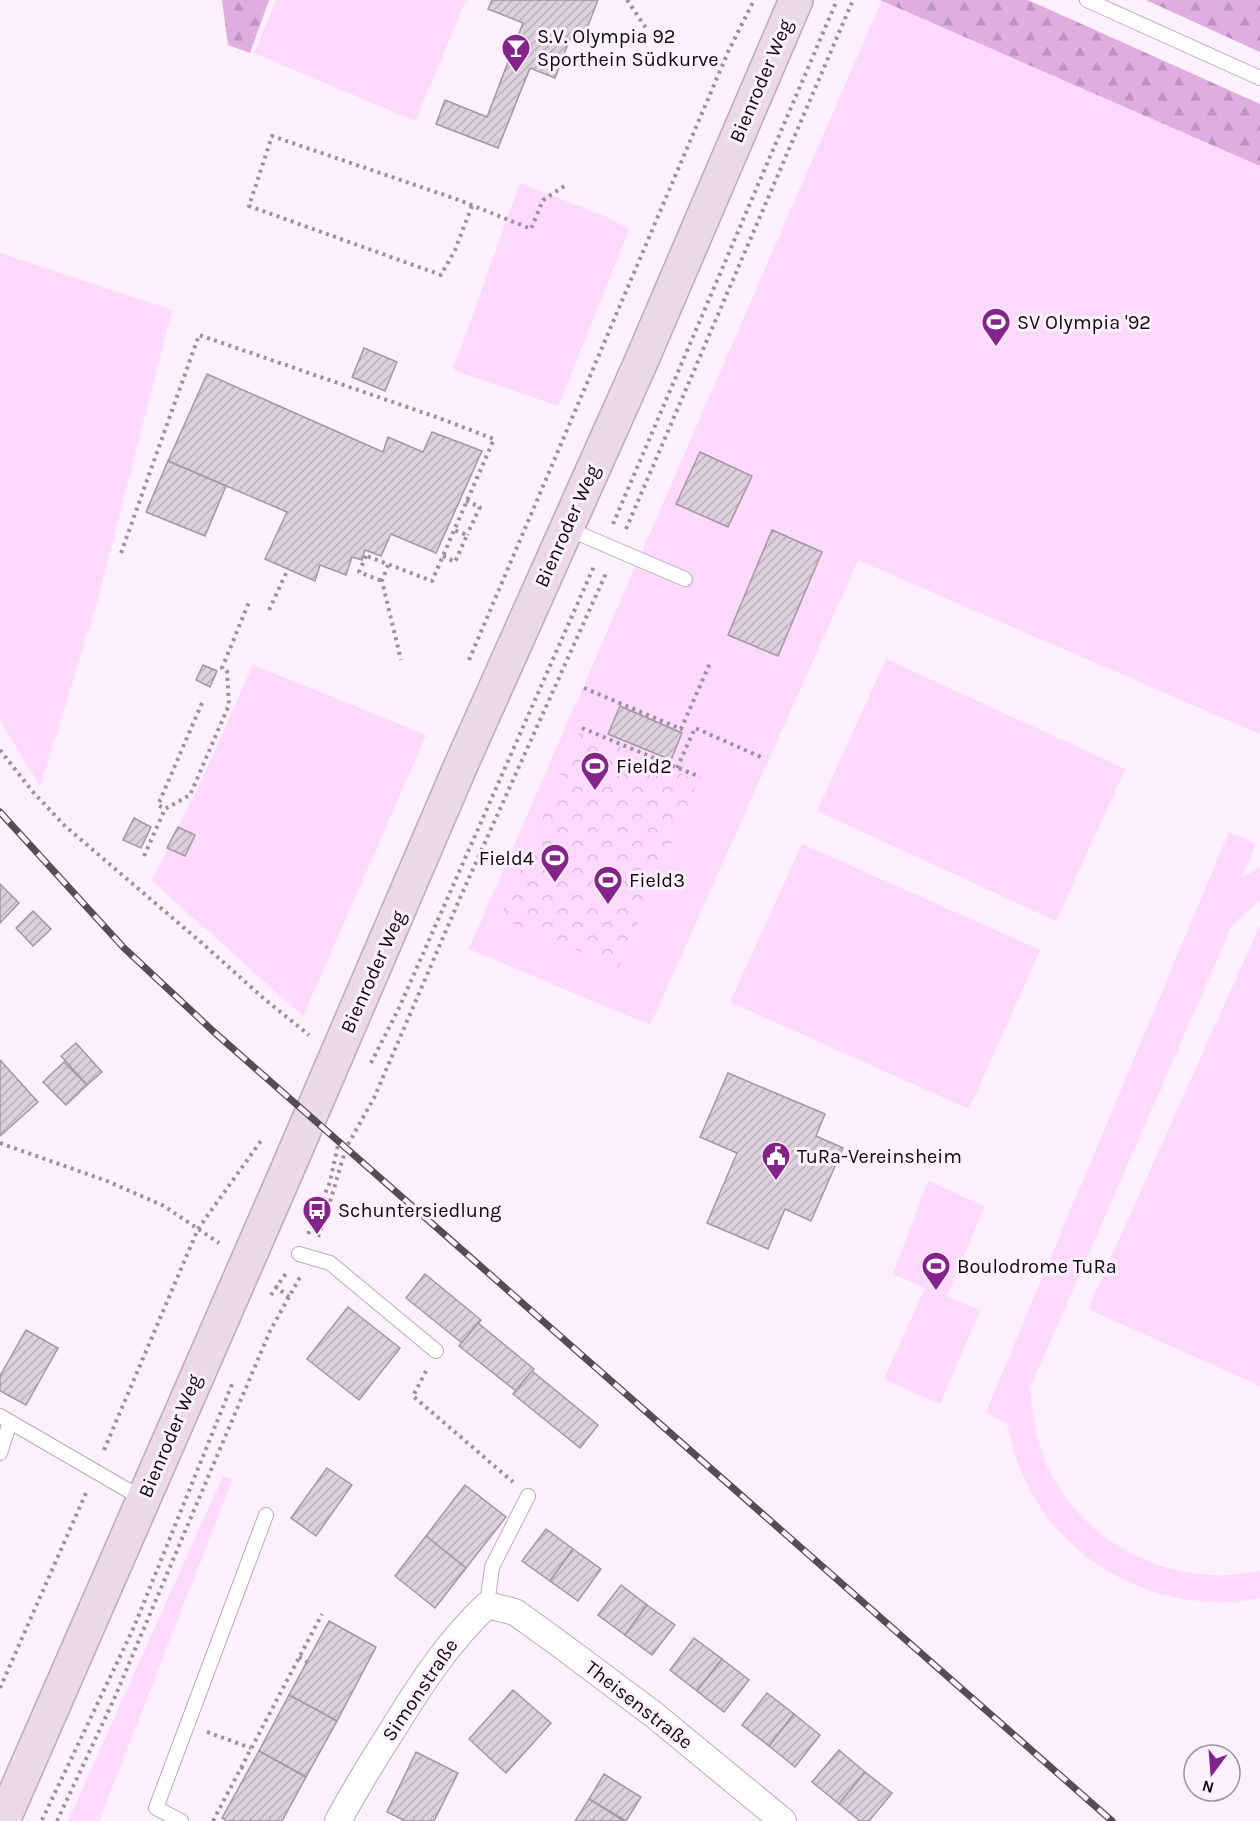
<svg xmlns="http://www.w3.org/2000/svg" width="1260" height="1821" font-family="Karla,sans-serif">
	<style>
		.grass { fill: #fed9fe }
		.forest { fill: url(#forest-firs) }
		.park { fill: url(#park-crowns) }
		.building { fill: url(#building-hatch); stroke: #a497a4; stroke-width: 1.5 }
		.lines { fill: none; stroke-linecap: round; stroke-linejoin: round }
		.lane-casing { stroke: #b9abb8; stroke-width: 16 }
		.street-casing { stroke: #b9abb8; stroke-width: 28 }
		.secondary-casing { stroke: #b9abb8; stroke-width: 36 }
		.path { stroke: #9b919b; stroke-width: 4; stroke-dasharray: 3 4.5; stroke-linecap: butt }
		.lane { stroke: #fff; stroke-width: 14 }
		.street { stroke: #fff; stroke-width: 26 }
		.secondary { stroke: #ebd9eb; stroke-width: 33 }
		.rail-casing { stroke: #544d54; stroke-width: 7 }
		.rail { stroke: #fef0fe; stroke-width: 4.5; stroke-dasharray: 14; stroke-linecap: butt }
		.labels { text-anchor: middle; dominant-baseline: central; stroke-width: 6; stroke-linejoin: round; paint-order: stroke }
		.poi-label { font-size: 20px; fill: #0e0a0e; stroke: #fef0fe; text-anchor: start }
		.street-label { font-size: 20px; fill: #0e0a0e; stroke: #fef0fe }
	</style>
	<defs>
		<pattern id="forest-firs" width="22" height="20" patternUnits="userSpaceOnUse" patternTransform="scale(1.5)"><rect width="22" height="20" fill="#dfade0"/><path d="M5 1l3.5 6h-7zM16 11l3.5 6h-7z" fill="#be94bf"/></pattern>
		<pattern id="park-crowns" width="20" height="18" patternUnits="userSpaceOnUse" patternTransform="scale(1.5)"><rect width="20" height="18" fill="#fed9fe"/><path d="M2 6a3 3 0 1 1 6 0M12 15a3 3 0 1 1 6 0" fill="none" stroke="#d8b9d8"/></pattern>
		<pattern id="building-hatch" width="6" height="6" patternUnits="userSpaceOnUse" patternTransform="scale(1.5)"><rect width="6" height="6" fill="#ddcfdc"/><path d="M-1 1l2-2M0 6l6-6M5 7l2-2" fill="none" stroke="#bcb0bc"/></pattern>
	</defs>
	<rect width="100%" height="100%" fill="#fef0fe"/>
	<g class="grass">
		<polygon points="276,0 466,0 415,121 254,53"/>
		<polygon points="882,0 1260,136 1260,734 858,560 650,1025 469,949"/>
		<polygon points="520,183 604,216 629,229 558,406 453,370"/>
		<polygon points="0,253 172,310 97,602 40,786 0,720"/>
		<polygon points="886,659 1125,769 1056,921 817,811"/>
		<polygon points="253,665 426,735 303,1016 152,881 203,777"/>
		<path d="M1229 832 1256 844 1242 878 1260 867V900L1232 925 1030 1388C1032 1408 1034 1428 1040 1447 1069 1539 1168 1591 1260 1571V1598C1169 1617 1071 1570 1029 1488 1018 1467 1012 1445 1007 1423L986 1412Z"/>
		<polygon points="802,844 1040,950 969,1109 730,1002"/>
		<polygon points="1260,925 1260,1386 1088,1309"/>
		<polygon points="928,1181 984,1206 947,1297 980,1310 940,1404 884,1379 925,1288 893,1274"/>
		<polygon points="223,1476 232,1480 99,1821 68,1821"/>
	</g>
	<g class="forest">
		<polygon points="222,0 269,0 250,53 228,45"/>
		<polygon points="880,0 1028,0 1260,104 1260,166"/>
		<polygon points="1146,0 1260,0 1260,52"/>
	</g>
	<polygon class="park" points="580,730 698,781 618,968 500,918"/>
	<g class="building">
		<polygon points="492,0 598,0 582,41 571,36 555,78 530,68 498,148 436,124 445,100 487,117 523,23 488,9"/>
		<polygon points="364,348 397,362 385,391 352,377"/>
		<polygon points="207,374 383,452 388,437 423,452 432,432 482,451 436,553 391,534 381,556 365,550 362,560 352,557 346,575 320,565 315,581 265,559 287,512 168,461"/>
		<polygon points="700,452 752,476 728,527 676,504"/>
		<polygon points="168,461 226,486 205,536 146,512"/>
		<polygon points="772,530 822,552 778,656 728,635"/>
		<polygon points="203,665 217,671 210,687 196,680"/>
		<polygon points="620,706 682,733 671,760 608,734"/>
		<polygon points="134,818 151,827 141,848 123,840"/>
		<polygon points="178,827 195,835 185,856 167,848"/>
		<polygon points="0,884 19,903 0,923"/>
		<polygon points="33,911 51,929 33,946 16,928"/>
		<polygon points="76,1043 102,1072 87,1085 61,1056"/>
		<polygon points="0,1060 38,1102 0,1136"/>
		<polygon points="64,1062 87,1085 66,1105 43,1082"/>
		<polygon points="728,1073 825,1114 816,1136 843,1148 811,1221 785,1209 768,1249 707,1223 737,1153 700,1137"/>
		<polygon points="425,1274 481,1320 462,1343 406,1298"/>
		<polygon points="348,1307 400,1348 359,1400 307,1359"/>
		<polygon points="478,1323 534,1369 516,1391 459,1346"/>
		<polygon points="26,1330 58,1348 26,1405 0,1391 0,1376"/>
		<polygon points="532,1371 598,1425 580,1448 513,1394"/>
		<polygon points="327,1468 352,1485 316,1536 291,1518"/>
		<polygon points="465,1485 506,1517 466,1568 426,1536"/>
		<polygon points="546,1529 573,1549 550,1581 522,1561"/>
		<polygon points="426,1536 466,1568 435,1608 395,1576"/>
		<polygon points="573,1549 601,1569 578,1601 550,1581"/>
		<polygon points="621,1585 647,1605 625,1635 598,1615"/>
		<polygon points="647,1605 675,1625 652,1655 625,1635"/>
		<polygon points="329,1621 376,1647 337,1721 289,1695"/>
		<polygon points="694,1638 722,1659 697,1691 670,1670"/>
		<polygon points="722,1659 749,1680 724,1712 697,1691"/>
		<polygon points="513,1690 551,1723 506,1773 469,1739"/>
		<polygon points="767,1693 794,1714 769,1746 742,1725"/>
		<polygon points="289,1695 337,1721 306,1777 259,1751"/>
		<polygon points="794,1714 820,1735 795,1767 769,1746"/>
		<polygon points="839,1750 865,1772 839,1804 812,1782"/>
		<polygon points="259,1751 306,1777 282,1821 227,1821 222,1818"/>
		<polygon points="416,1752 458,1773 434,1821 405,1821 387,1812"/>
		<polygon points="865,1772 892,1793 869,1821 860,1821 839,1804"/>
		<polygon points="604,1774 641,1797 626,1821 589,1799"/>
		<polygon points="589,1799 624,1821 575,1821"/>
	</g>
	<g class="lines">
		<g class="lane-casing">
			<g id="lane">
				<polyline points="1087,0 1260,78"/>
				<polyline points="566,528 685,579"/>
				<polyline points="299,1254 330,1263 436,1351"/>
				<polyline points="0,1416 143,1499"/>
				<polyline points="0,1453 10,1422"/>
				<polyline points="487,1605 492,1567 528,1496"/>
				<polyline points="181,1821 156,1808 266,1515"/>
			</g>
		</g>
		<g class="street-casing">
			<path id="street" d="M338 1821C356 1788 375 1757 395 1726 422 1682 449 1641 487 1605L515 1612 554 1640 653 1714 783 1821"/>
		</g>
		<g class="secondary-casing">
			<polyline id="secondary" points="3,1821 285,1175 461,765 641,362 796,0"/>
		</g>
		<g class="path">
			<polyline points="627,0 646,28"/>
			<polyline points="472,206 455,250 441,275 249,206 272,136 459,200 531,229 543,200 566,185"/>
			<polyline points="466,501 480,507 467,535"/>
			<polyline points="613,524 837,0"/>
			<polyline points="626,529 853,0"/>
			<polyline points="121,553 199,335 439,418 494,439 432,581 364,555"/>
			<polyline points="366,556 359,572 382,581"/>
			<polyline points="443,556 455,562 467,535 454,530"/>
			<polyline points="388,565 382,581 401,660"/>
			<polyline points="269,610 288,569"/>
			<polyline points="469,660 728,52 754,0"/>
			<polyline points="584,688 681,729 711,661"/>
			<polyline points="202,703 158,805 165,809 190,795 229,705 227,671 222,668 249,602"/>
			<polyline points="582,728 700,777"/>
			<polyline points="0,750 33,792 65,826 203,944 262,997 309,1035"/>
			<polyline points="677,768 695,728 761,757"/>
			<polyline points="144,856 165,809"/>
			<polyline points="371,1063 399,1008 595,564"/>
			<polyline points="0,1143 107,1181 164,1206 219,1243"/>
			<polyline points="308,1234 330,1182 340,1136"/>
			<polyline points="318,1237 326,1215 346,1148 374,1098 460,898 607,571"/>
			<polyline points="275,1286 290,1298"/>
			<polyline points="271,1295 287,1272"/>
			<polyline points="426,1371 413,1396 513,1482"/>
			<polyline points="104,1450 198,1229 263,1138"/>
			<polyline points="299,1657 307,1662"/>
			<polyline points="0,1688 86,1493"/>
			<polyline points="207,1732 251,1748"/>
			<polyline points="241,1767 248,1771"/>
			<polyline points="42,1820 134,1627 233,1382"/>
			<polyline points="57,1821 114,1699 270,1331 300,1277"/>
			<polyline points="213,1821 322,1614"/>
		</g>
		<use href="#lane" class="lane"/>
		<use href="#street" class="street"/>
		<use href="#secondary" class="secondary"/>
		<g class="rail-casing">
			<polyline id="rail" points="0,812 124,948 214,1032 1112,1821"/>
		</g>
		<use href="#rail" class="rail"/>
	</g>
	<defs>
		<g id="bar-pin" transform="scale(1.5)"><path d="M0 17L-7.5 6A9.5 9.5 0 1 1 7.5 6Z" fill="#86228b" stroke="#fef0fe"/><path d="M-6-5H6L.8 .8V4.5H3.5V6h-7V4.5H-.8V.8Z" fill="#fff"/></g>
		<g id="stadium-pin" transform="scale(1.5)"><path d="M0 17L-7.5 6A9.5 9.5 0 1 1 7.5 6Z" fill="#86228b" stroke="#fef0fe"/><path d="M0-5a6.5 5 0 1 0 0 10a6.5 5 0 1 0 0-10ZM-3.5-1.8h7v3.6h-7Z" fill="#fff"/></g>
		<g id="civic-pin" transform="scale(1.5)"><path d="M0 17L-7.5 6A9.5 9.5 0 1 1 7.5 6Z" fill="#86228b" stroke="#fef0fe"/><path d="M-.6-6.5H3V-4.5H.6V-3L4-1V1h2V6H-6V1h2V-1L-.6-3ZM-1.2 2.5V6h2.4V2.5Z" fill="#fff"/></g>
		<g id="bus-pin" transform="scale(1.5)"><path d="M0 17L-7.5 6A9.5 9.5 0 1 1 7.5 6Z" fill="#86228b" stroke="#fef0fe"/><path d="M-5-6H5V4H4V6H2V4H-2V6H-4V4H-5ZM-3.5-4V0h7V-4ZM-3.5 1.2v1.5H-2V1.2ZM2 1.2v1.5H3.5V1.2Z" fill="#fff"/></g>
	</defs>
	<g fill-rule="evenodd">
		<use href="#bar-pin" x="516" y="48"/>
		<use href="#stadium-pin" x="996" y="322"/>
		<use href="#stadium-pin" x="595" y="766"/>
		<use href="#stadium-pin" x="555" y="858"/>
		<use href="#stadium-pin" x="608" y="880"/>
		<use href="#civic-pin" x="776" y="1156"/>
		<use href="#bus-pin" x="317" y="1210"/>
		<use href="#stadium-pin" x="936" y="1266"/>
	</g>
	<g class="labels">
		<g class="poi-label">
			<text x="537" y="36">S.V. Olympia 92<tspan x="537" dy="23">Sporthein Südkurve</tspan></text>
			<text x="1017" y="322">SV Olympia '92</text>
			<text x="616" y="766">Field2</text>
			<text x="534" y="858" text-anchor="end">Field4</text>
			<text x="629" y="880">Field3</text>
			<text x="797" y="1156">TuRa-Vereinsheim</text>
			<text x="338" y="1210">Schuntersiedlung</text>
			<text x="957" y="1266">Boulodrome TuRa</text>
		</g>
		<g class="street-label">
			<text transform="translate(761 81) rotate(-67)">Bienroder Weg</text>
			<text transform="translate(567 526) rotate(-66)">Bienroder Weg</text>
			<text transform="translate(373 972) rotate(-66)">Bienroder Weg</text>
			<text transform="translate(170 1436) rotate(-67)">Bienroder Weg</text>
			<text transform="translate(420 1690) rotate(-56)">Simonstraße</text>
			<text transform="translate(639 1705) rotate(38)">Theisenstraße</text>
		</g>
	</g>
	<g transform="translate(1212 1773) rotate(196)"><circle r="28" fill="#fef0fe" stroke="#9e949e" stroke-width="1.5"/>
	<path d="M0-4.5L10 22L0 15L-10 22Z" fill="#86228b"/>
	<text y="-9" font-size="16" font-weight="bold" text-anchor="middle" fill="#0e0a0e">N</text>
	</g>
</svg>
